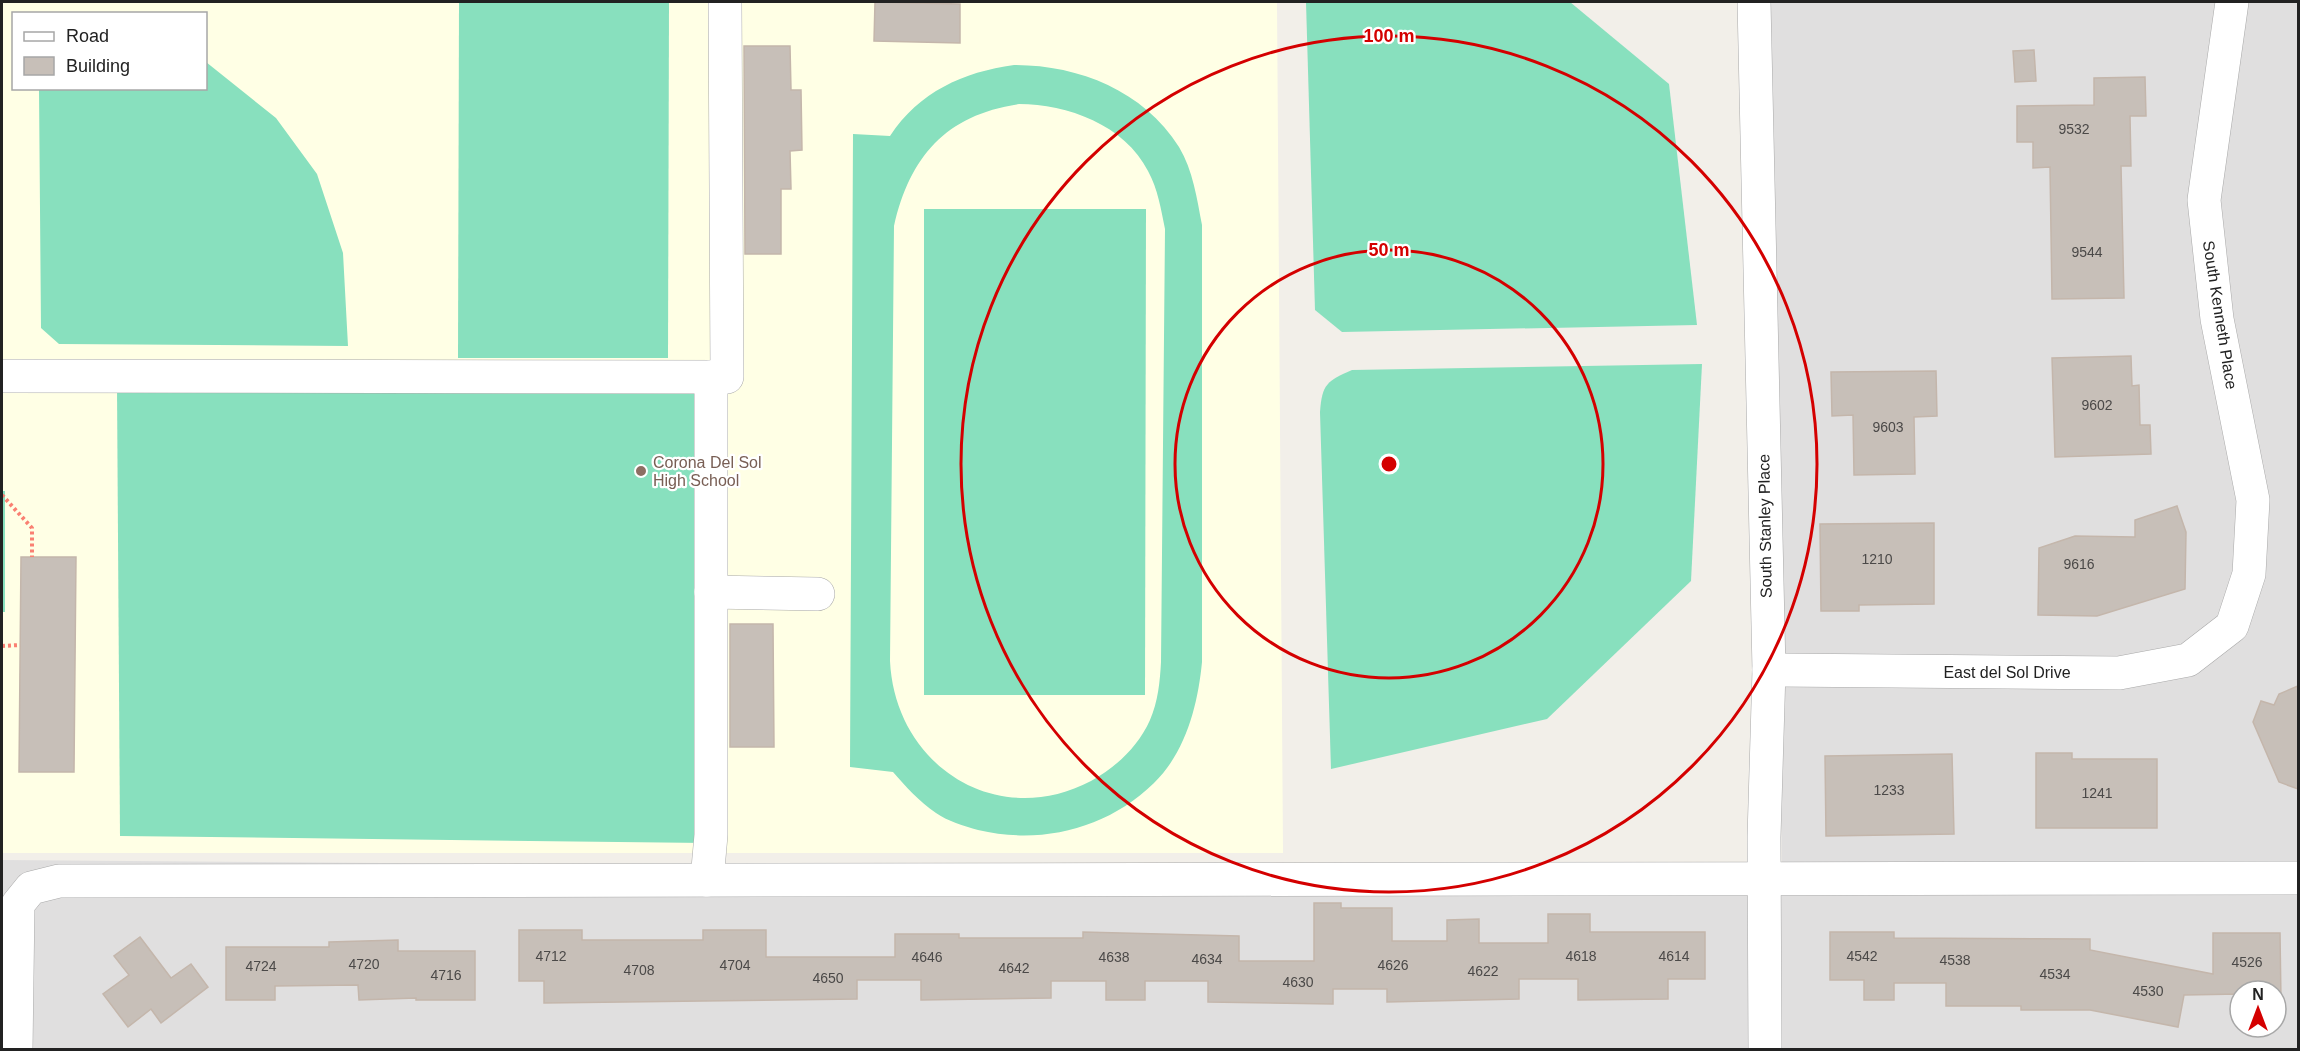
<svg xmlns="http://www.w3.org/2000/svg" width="2300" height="1051" font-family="Arial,sans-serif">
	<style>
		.residential { fill: #e0dfdf; fill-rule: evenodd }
		.education { fill: #ffffe5; fill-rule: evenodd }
		.pitch { fill: #88e0be; fill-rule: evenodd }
		.building { fill: #c7bfb8; stroke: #c4b6ab; stroke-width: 1.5 }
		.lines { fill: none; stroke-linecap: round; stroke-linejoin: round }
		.minor-casing { stroke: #a9a9a9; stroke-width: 34 }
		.path { stroke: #fa8072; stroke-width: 4; stroke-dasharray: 3 3; stroke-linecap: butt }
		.minor { stroke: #fff; stroke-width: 33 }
		.ring { fill: none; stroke: #d40000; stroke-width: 3 }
		.education-dot { fill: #8d6e63; stroke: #fff; stroke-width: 2 }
		.labels { text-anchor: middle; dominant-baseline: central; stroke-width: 4.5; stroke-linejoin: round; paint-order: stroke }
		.number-label { font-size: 14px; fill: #4b4948 }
		.street-label { font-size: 16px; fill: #222; stroke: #fff }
		.education-label { font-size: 16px; fill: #785e54; stroke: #fff; text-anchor: start }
		.centre { fill: #d40000; stroke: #fff; stroke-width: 3 }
		.ring-label { font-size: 18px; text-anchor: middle; font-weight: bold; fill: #d40000; stroke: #fff; stroke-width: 4.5; stroke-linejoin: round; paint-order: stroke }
	</style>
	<rect width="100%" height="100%" fill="#f2efe9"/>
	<path class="residential" d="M1768 2H2298V1049L2 1050V860L1782 874ZM2240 991H2276V1027H2240Z"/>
	<path class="education" d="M2 2H1277L1283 853H2ZM14 14H206V88H14Z"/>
	<g class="pitch">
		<polygon points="459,2 669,2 668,358 458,358"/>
		<polygon points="1306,2 1570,2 1669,84 1697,325 1342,332 1315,310"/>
		<polygon points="206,62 276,118 317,174 343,253 348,346 59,344 41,328 39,89 206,88"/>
		<path d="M1014 65C1078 65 1143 90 1179 147 1193 170 1197 199 1202 225V662C1198 704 1186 752 1154 783 1107 829 1041 845 978 830 964 826 947 821 936 813 919 801 906 787 893 772L850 767 853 134 890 136C919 92 963 72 1014 65ZM1019 104C1067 104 1125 125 1148 171 1158 189 1161 210 1165 229L1161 662C1160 681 1158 702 1150 720 1138 747 1116 767 1091 781 996 831 895 765 890 661L894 226C910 156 946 115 1019 104Z"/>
		<polygon points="924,209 1146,209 1145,695 924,695"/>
		<path d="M1702 364 1691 581 1547 719 1331 769 1320 412C1322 384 1327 381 1352 370Z"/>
		<polygon points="117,387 702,393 706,843 120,836"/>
		<rect x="2" y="491" width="3" height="121"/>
	</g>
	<g class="building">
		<polygon points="875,2 960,4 960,43 874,41"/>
		<polygon points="744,46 790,46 791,90 801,90 802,150 790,151 791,189 781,189 781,254 745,254"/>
		<polygon points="2034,50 2036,81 2015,82 2013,51"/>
		<polygon points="2145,77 2146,116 2130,116 2131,166 2121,166 2124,298 2052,299 2050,167 2033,168 2033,142 2017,142 2017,106 2094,105 2094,78"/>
		<polygon points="2131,356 2132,386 2139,385 2140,425 2150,425 2151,454 2055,457 2052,358"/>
		<polygon points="1936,371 1937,416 1914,417 1915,474 1854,475 1853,415 1832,416 1831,372"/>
		<polygon points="2177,506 2186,532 2185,589 2097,616 2038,615 2039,548 2075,536 2135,537 2135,520"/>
		<polygon points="1934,523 1934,604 1859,605 1859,611 1821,611 1820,524"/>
		<polygon points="21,557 76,557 74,772 19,772"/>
		<polygon points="730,624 773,624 774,747 730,747"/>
		<polygon points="2298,686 2298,789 2279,782 2253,722 2261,701 2274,705 2279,694"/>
		<polygon points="2036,753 2072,753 2072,759 2157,759 2157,828 2036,828"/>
		<polygon points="1952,754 1954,834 1826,836 1825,756"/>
		<polygon points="1314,903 1341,903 1341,908 1392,908 1392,941 1447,941 1447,920 1479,919 1479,943 1548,943 1548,914 1590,914 1590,932 1705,932 1705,979 1668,979 1668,999 1578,1000 1578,979 1519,979 1519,999 1387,1002 1387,989 1333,989 1333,1004 1208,1002 1208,981 1145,981 1145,1000 1106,1000 1106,981 1051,981 1051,998 921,1000 921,980 857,980 857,999 544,1003 544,981 519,981 519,930 582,930 582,940 703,940 703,930 766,930 766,957 895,957 895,934 959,934 959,938 1083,938 1083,932 1239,936 1239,961 1314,961"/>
		<polygon points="1830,932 1894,932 1894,938 2090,939 2090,950 2213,974 2213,933 2280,933 2281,1001 2276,1001 2276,991 2240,991 2240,1001 2240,994 2184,995 2178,1027 2090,1010 2021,1010 2021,1006 1946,1006 1946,983 1894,983 1894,1000 1864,1000 1864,980 1830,980"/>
		<polygon points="140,937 171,978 191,964 208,987 161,1023 151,1009 128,1027 103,994 129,975 114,956"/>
		<polygon points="398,940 398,951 475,951 475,1000 416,1000 416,998 359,1000 358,985 275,986 275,1000 226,1000 226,947 329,947 329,942"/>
	</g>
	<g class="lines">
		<g class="minor-casing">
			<g id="minor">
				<polyline points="1754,2 1769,670 1764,837 1765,1050"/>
				<polyline points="2,376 727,377 725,2"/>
				<polyline points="711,592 818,594"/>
				<polyline points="1769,670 2119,673 2188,660 2232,626 2249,574 2253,500 2217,319 2204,200 2232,2"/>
				<polyline points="707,880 711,835 711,377"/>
				<polyline points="16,1050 18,904 31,888 59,881 2298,878"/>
			</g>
		</g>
		<g class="path">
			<polyline points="2,495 32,528 32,557"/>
			<polyline points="2,646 20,645"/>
		</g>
		<use href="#minor" class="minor"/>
	</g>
	<g class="ring">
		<circle cx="1389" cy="464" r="214"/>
		<circle cx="1389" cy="464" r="428"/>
	</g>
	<circle class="education-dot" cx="641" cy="471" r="6"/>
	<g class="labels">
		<g class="number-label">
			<text x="2074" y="129">9532</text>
			<text x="2087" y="252">9544</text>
			<text x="2097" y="405">9602</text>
			<text x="1888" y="427">9603</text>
			<text x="1877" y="559">1210</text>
			<text x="2079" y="564">9616</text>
			<text x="1889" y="790">1233</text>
			<text x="2097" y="793">1241</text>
			<text x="551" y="956">4712</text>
			<text x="1581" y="956">4618</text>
			<text x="1674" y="956">4614</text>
			<text x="1862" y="956">4542</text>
			<text x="927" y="957">4646</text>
			<text x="1114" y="957">4638</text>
			<text x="1207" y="959">4634</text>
			<text x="1955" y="960">4538</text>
			<text x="2247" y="962">4526</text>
			<text x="364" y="964">4720</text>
			<text x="735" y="965">4704</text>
			<text x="1393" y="965">4626</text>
			<text x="261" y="966">4724</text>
			<text x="1014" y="968">4642</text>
			<text x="639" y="970">4708</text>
			<text x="1483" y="971">4622</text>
			<text x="2055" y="974">4534</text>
			<text x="446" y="975">4716</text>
			<text x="828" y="978">4650</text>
			<text x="1298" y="982">4630</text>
			<text x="2148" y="991">4530</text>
		</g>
		<g class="street-label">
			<text transform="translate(2220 315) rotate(81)">South Kenneth Place</text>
			<text transform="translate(1765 526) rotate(-91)">South Stanley Place</text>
			<text x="2007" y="672">East del Sol Drive</text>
		</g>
		<g class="education-label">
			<text x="653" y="462">Corona Del Sol<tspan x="653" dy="18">High School</tspan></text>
		</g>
	</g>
	<circle cx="1389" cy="464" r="9" class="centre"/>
	<g class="ring-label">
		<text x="1389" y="42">100 m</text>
		<text x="1389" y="256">50 m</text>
	</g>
	<rect width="2300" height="1051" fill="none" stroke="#222222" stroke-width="6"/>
	<rect x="12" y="12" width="195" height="78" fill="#ffffff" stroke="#a7a7a7" stroke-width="1.5"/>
	<rect x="24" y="32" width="30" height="9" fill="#ffffff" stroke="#a7a7a7" stroke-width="1.5"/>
	<text x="66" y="42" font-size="18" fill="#222222">Road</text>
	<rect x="24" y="57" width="30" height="18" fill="#c7bfb8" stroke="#a7a7a7" stroke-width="1.5"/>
	<text x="66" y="72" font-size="18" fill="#222222">Building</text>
	<g transform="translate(2258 1009)"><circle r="28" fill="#ffffff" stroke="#a7a7a7" stroke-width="1.5"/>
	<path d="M0-4.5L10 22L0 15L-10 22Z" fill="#d40000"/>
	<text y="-9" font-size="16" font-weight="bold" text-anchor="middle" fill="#222222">N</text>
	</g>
</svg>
